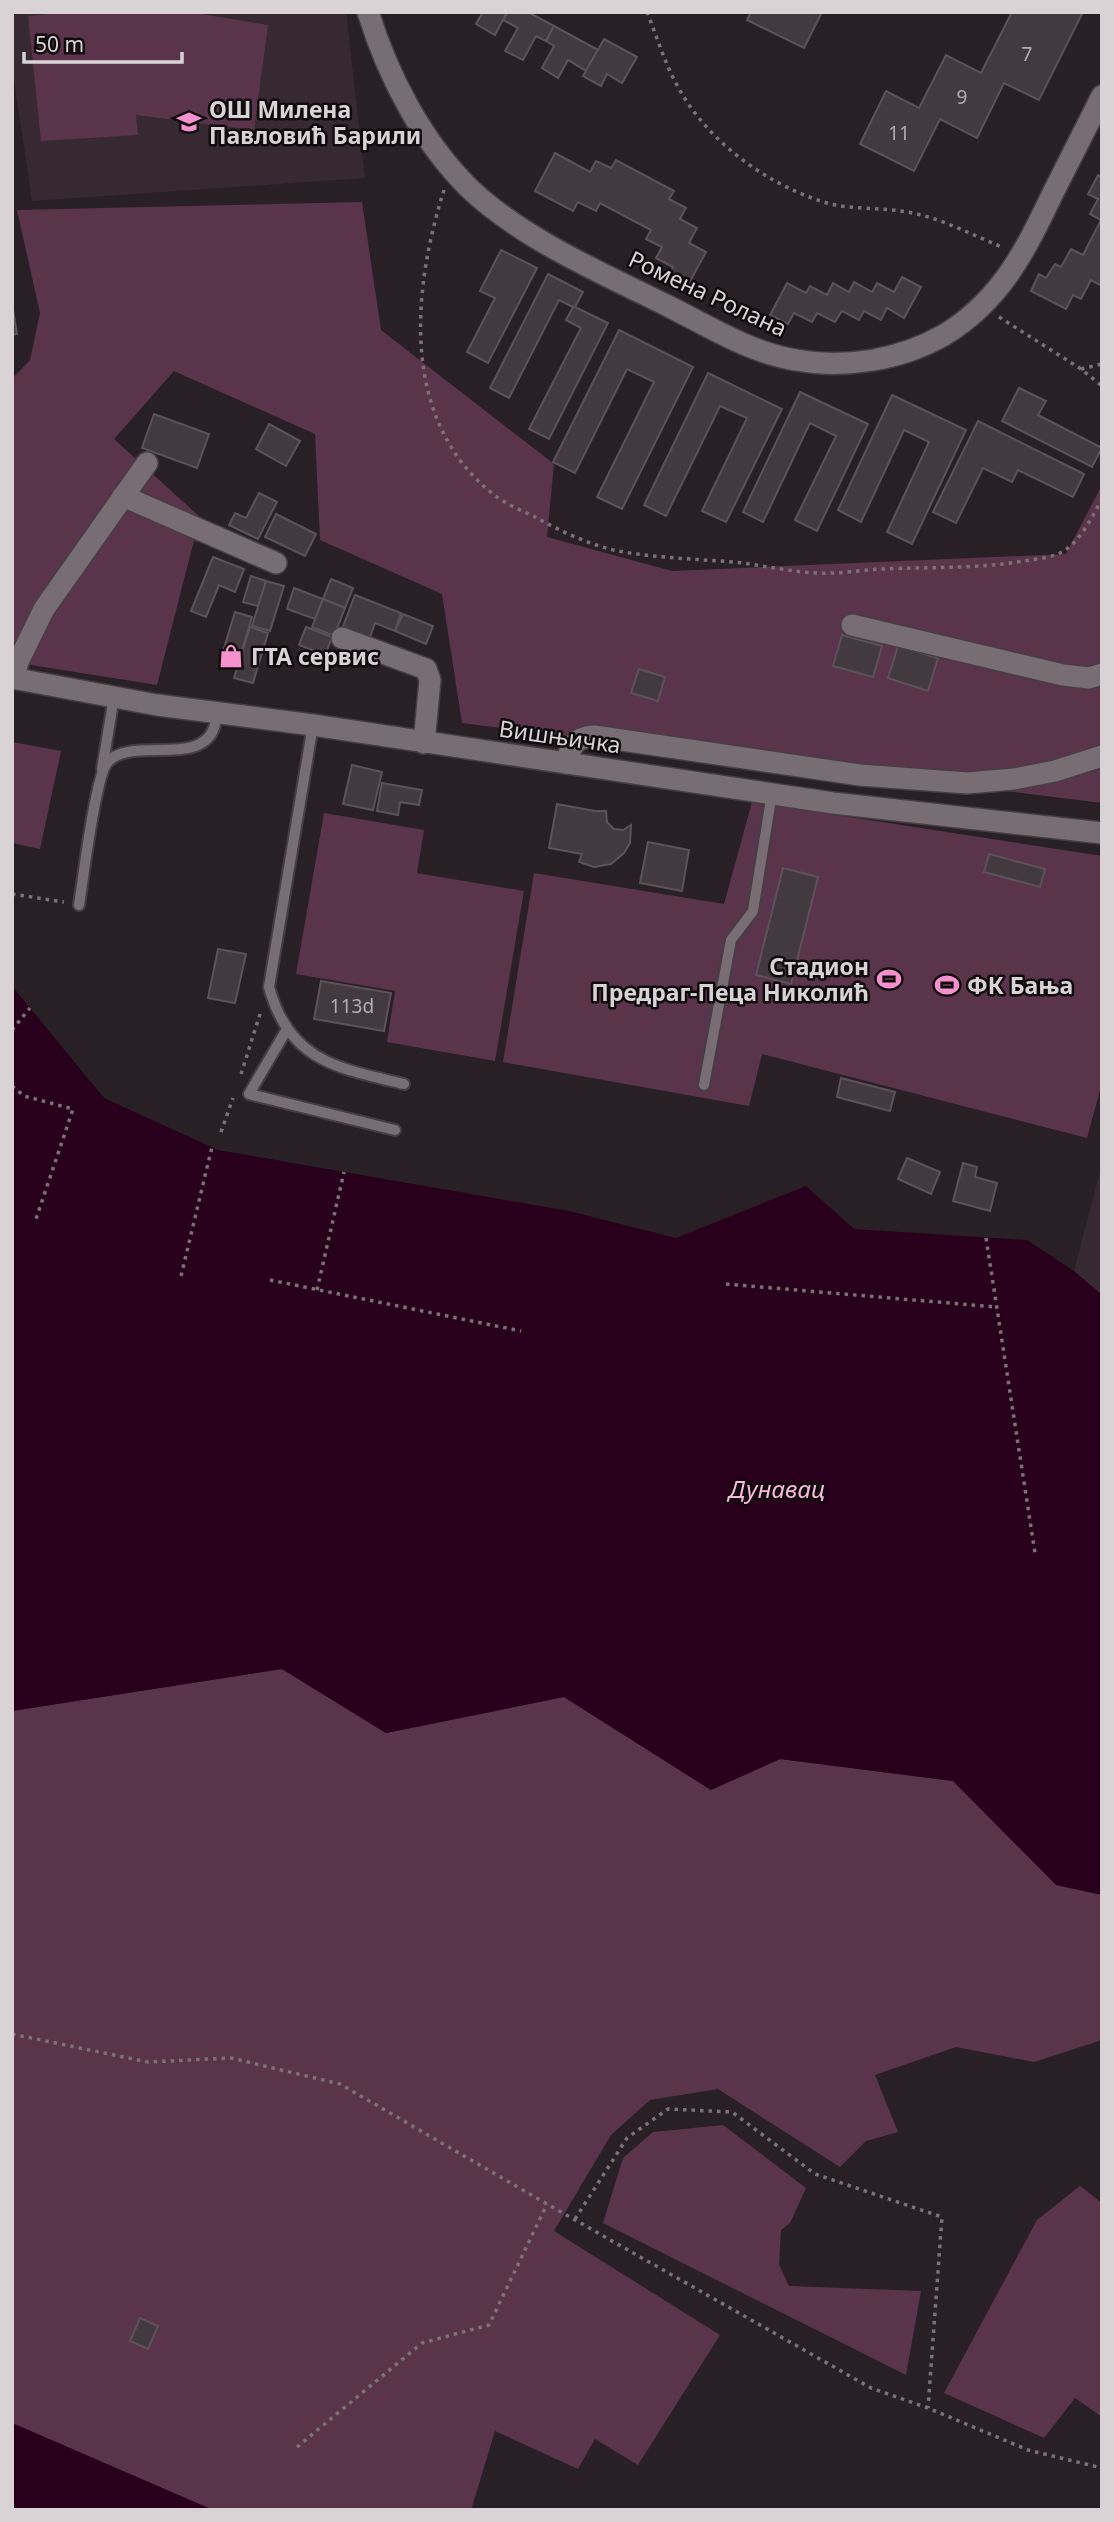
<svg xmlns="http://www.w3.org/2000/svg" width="1114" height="2522" font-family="'Noto Sans',sans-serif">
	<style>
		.built { fill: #372931 }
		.green { fill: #5a344b }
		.water { fill: #29001b }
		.building { fill: #433a3f; stroke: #5c5258; stroke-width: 2 }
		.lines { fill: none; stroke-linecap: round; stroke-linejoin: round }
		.lane-casing { stroke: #463e42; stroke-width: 14 }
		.street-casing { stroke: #463e42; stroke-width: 24 }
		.secondary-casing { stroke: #463e42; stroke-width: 24 }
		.path { stroke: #7a7276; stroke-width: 3.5; stroke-dasharray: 3.5 5; stroke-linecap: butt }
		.lane { stroke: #776d73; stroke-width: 10 }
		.street { stroke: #776d73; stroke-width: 21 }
		.secondary { stroke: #776d73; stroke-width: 21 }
		.labels { text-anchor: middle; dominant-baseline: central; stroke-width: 5; stroke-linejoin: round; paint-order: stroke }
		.number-label { font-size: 19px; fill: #b4adb0 }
		.poi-label { font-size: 23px; font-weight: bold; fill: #d9d3d6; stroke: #0f0b0d; text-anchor: start }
		.street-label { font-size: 23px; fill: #d9d3d6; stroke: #0f0b0d }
		.water-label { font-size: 24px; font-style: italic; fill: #fbb7de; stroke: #0f0b0d }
	</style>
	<rect width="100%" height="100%" fill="#292025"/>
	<g class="built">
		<polygon points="12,12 346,12 365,178 32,201 12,66"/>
		<polygon points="1102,1164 1102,1295 1074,1271"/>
	</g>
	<g class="green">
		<polygon points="66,12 189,12 268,25 254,130 136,115 138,135 41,141 28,16"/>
		<polygon points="362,202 381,330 554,464 547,537 672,571 1066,554 1102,485 1102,803 462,723 442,594 320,540 315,434 174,371 114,439 200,517 157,685 12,662 12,379 30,360 40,313 17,210"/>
		<polygon points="12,742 61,751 40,849 12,843"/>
		<polygon points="752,802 1102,856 1102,1083 1087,1138 762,1054 749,1106 503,1062 534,873 724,904"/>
		<polygon points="324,813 424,830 417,873 524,891 495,1061 387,1042 395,991 296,974"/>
		<polygon points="282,1669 386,1733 564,1697 711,1790 780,1759 953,1781 1056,1884 1102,1895 1102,2040 1034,2062 956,2047 875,2075 898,2132 866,2141 840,2167 718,2089 650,2100 611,2135 554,2231 720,2335 638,2465 595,2439 578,2469 495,2431 471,2510 213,2510 12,2423 12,1711"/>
		<polygon points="723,2125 806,2188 790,2223 781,2230 779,2265 789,2286 921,2291 906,2375 603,2223 623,2158 653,2132"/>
		<polygon points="1080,2186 1102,2203 1102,2417 1075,2398 1044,2438 944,2393 1037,2220"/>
	</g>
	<g class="water">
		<polygon points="12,986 104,1098 218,1150 569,1211 676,1238 806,1186 854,1229 1027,1240 1074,1271 1102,1295 1102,1895 1056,1885 953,1781 780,1759 711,1790 564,1697 386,1733 282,1669 12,1711"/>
		<polygon points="12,2423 213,2510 12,2510"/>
	</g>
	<g class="building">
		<polygon points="483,12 507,12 495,35 476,24"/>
		<polygon points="508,12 528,12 554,26 546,41 536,36 523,60 505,51 518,28 503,20"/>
		<polygon points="751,12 822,12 804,48 747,20"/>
		<polygon points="1012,12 1083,12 1039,100 1004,83 977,138 940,119 914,171 860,144 886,91 919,108 946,55 981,73"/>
		<polygon points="554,26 598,50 586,71 568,60 558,78 542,68 554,46 546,41"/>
		<polygon points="604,39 637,57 622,83 607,74 601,86 583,76"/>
		<polygon points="555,153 590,172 596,161 611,168 616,160 674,191 669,199 686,208 680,219 697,228 689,243 706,252 687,287 667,277 673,267 656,258 662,247 646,239 651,230 600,203 596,211 578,202 573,211 535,191"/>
		<polygon points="1098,175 1102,177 1102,286 1091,280 1081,299 1073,295 1066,309 1031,291 1039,274 1046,278 1055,264 1061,267 1071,249 1083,255 1101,220 1090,214 1098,199 1088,194"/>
		<polygon points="501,250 537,268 488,363 467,352 495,298 480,291"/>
		<polygon points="548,274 583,292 575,307 608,323 549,439 529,429 581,328 566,320 573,307 559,300 509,398 490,388"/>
		<polygon points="902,277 921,287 904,318 887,308 881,320 864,311 859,320 842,311 835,322 817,313 812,322 794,313 788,324 770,315 787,283 806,293 810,286 827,295 833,283 849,292 854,282 872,292 877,283 894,292"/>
		<polygon points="12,304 17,334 12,335"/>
		<polygon points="619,330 693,367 622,509 597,497 654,382 627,369 575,473 553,462"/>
		<polygon points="708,373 782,409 726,522 702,511 747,418 720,406 666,516 644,505"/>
		<polygon points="1019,388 1046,401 1038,415 1102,448 1092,467 1002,421"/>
		<polygon points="800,392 868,424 817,531 795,520 836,436 810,423 763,522 743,512"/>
		<polygon points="892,395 966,430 912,544 887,532 929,442 904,430 861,522 838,510"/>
		<polygon points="154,414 209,434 197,468 142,448"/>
		<polygon points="978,421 1084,474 1073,497 1018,470 1012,482 983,468 956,523 933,512"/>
		<polygon points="269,424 300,441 286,466 256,449"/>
		<polygon points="259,493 277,502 258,539 229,525 235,513 246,518"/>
		<polygon points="276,514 316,534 305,556 265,537"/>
		<polygon points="213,557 244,569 235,592 219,585 206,617 191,611"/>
		<polygon points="251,576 266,581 258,606 243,602"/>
		<polygon points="331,579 353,588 345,608 323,599"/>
		<polygon points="266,581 284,586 270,631 252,626"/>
		<polygon points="294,588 323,599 315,619 287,609"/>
		<polygon points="355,595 401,613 395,631 375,623 369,640 342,629"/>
		<polygon points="323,599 345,608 334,636 312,627"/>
		<polygon points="235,612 252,617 238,663 221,658"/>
		<polygon points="403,614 433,626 426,644 395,631"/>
		<polygon points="250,627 268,633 253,683 234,678"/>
		<polygon points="306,627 332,637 325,655 299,645"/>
		<polygon points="842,635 882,646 873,677 833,666"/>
		<polygon points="898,646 938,658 928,691 888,678"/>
		<polygon points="639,669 665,677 658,701 631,693"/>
		<polygon points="352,765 382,772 373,810 343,804"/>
		<polygon points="382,783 422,790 419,805 400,802 398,815 377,811"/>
		<polygon points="557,804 595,811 606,811 607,822 614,829 623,830 631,825 630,843 624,853 611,864 594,867 579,862 582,854 549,848"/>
		<polygon points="648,842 689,850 682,891 640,883"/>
		<polygon points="989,854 1045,869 1040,887 984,872"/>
		<polygon points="783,868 818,877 791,984 756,975"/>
		<polygon points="218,949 246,954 235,1003 208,998"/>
		<polygon points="321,981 391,993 384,1031 314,1019"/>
		<polygon points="841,1078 895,1092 890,1111 837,1097"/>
		<polygon points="907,1158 940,1172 931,1194 898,1179"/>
		<polygon points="963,1163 977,1167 975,1177 997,1183 990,1211 953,1201"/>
		<polygon points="140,2318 158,2326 148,2349 130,2341"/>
	</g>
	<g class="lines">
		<g class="lane-casing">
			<g id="lane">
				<path d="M313 725 269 987C289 1061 337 1068 404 1084"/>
				<polyline points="102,769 114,697"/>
				<path d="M79 905C83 881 95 778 107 763 130 735 199 768 214 728 216 724 215 717 216 712"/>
				<polyline points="287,1029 249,1094 395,1130"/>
				<polyline points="704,1085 731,940 753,911 772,793"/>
			</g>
		</g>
		<g class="street-casing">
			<g id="street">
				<path d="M368 12C388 76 422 142 470 189 524 240 604 274 670 307 710 327 751 353 796 360 845 369 900 360 944 335 1002 300 1026 249 1054 191 1070 159 1086 128 1102 96"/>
				<polyline points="123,496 276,563"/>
				<polyline points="852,625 1063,675 1089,678 1102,674"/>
				<polyline points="342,638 426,669 430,680 424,743"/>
				<polyline points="14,678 18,662 44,609 147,463"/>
				<path d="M566 763C572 744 574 738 594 736L860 775 967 783 1014 779 1055 771 1102 756"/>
			</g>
		</g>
		<g class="secondary-casing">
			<polyline id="secondary" points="12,678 157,705 313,725 833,803 1102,833"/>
		</g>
		<g class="path">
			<path d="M647 12C657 37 665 64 678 87 708 142 767 185 827 203 852 210 880 207 907 212 939 217 972 235 1002 247"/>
			<path d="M444 190C412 291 400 420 493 494 505 504 521 510 535 517 560 531 590 545 618 551 657 558 695 559 734 562 762 565 790 572 818 573 839 574 861 570 882 569 930 567 977 569 1024 561 1036 559 1050 558 1060 553 1080 543 1092 517 1102 499"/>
			<polyline points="999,317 1081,369 1102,386"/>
			<polyline points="1081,369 1102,364"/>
			<polyline points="12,894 64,902"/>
			<polyline points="12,1030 30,1008"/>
			<polyline points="241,1074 261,1011"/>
			<polyline points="12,1086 24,1096 73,1109 36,1219"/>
			<polyline points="221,1132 233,1098"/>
			<polyline points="986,1238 1035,1553"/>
			<polyline points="181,1276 212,1147"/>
			<polyline points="270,1280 521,1331"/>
			<polyline points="726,1284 996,1307"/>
			<polyline points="317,1290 344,1172"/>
			<polyline points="12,2034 148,2062 231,2058 340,2084 547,2204 871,2388 928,2408 1028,2450 1102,2468"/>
			<polyline points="575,2219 627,2138 668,2109 732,2112 815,2174 942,2217 928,2408"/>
			<polyline points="297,2447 422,2343 489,2325 547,2204"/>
		</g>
		<use href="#lane" class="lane"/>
		<use href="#street" class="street"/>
		<use href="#secondary" class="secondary"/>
	</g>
	<defs>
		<g id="school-bare" transform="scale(1.89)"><path d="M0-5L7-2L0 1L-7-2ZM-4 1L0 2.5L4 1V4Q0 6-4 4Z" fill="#f790ce" stroke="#0f0b0d" stroke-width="2.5" paint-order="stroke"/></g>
		<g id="shop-bare" transform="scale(1.89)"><path d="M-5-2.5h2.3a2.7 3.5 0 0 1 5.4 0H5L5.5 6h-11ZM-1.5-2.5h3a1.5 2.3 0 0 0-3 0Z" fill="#f790ce" stroke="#0f0b0d" stroke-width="2.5" paint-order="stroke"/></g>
		<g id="stadium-bare" transform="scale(1.89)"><path d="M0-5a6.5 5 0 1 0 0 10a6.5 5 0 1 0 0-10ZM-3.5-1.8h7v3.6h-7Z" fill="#f790ce" stroke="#0f0b0d" stroke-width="2.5" paint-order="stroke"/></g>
	</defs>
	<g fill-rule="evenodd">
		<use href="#school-bare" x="189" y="122"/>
		<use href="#shop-bare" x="231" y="656"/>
		<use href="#stadium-bare" x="889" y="979"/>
		<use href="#stadium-bare" x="947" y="985"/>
	</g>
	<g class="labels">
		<g class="number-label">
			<text x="1027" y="54">7</text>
			<text x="962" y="97">9</text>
			<text x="899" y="133">11</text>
			<text x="352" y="1006">113d</text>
		</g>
		<g class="poi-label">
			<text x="209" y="109">ОШ Милена<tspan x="209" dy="26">Павловић Барили</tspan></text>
			<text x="251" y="656">ГТА сервис</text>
			<text x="869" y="966" text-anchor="end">Стадион<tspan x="869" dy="26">Предраг-Пеца Николић</tspan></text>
			<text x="967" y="985">ФК Бања</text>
		</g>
		<g class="street-label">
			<text transform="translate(708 293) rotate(25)">Ромена Ролана</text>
			<text transform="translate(560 736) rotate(8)">Вишњичка</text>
		</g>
		<g class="water-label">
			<text x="777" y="1488">Дунавац</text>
		</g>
	</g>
	<rect width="1114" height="2522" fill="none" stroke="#d9d3d6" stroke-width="28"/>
	<path d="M24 52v10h158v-10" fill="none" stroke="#d9d3d6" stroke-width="3.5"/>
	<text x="35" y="52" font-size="21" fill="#d9d3d6" stroke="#0f0b0d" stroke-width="5" paint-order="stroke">50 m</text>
</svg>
